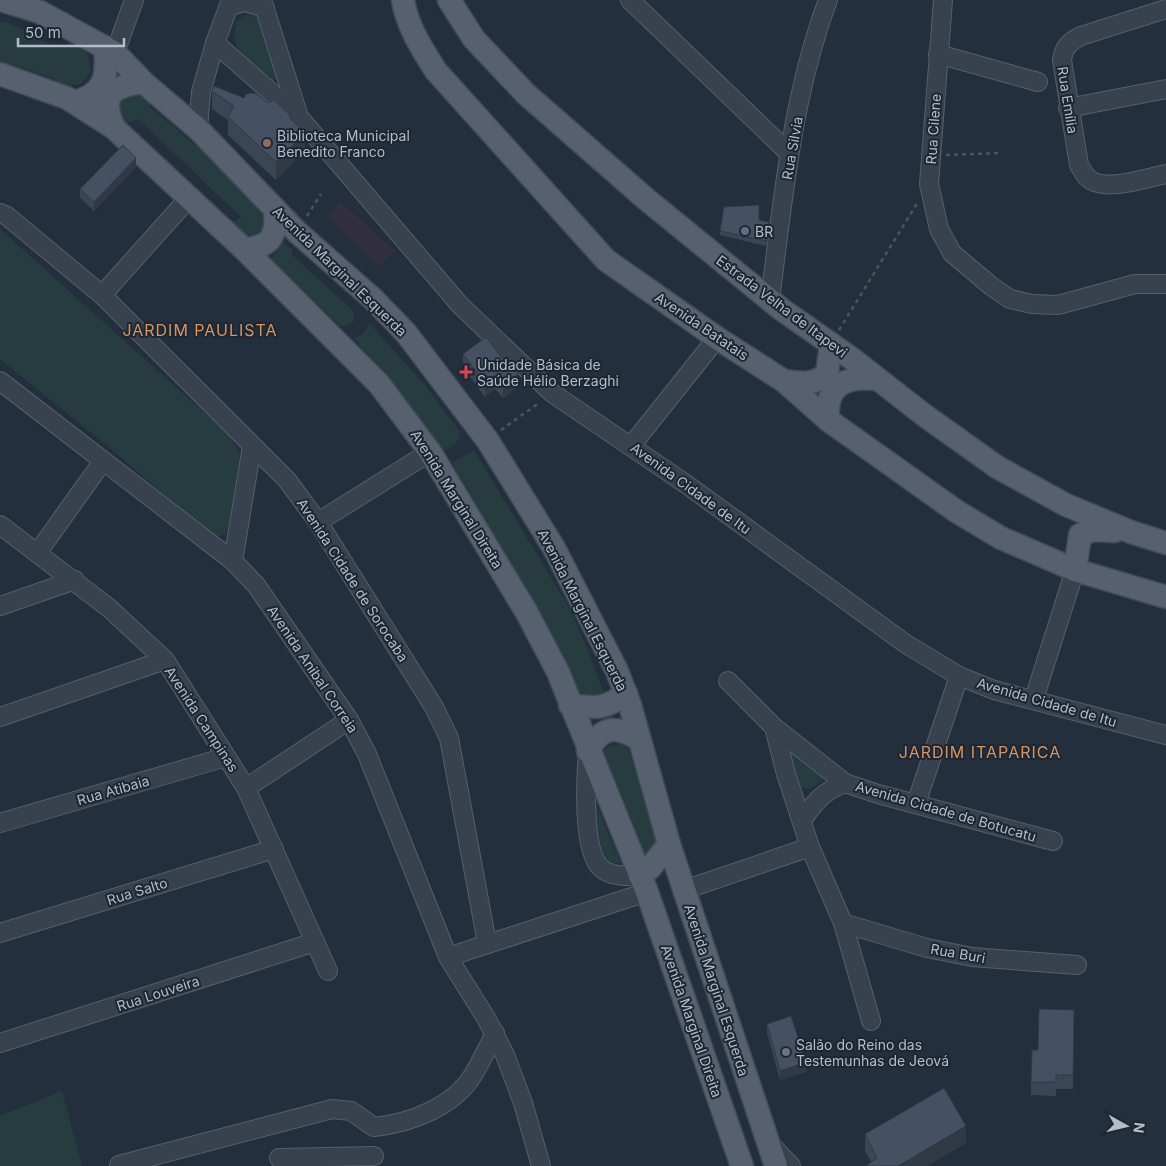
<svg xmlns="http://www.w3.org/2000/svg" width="1166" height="1166" font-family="Inter,sans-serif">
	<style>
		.medical { fill: #32303f }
		.green { fill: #263c3f }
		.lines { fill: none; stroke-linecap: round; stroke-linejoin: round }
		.minor-casing { stroke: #565f6c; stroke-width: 20 }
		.major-casing { stroke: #414a57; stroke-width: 25 }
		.path { stroke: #44595c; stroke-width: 2.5; stroke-dasharray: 4 4; stroke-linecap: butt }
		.minor { stroke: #38414e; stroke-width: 18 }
		.major { stroke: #56606e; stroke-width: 22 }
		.wall { fill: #3b4654 }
		.shaded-wall { fill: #303945 }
		.building { fill: #455162; stroke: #303945 }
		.education-dot { fill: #8d6e63; stroke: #1d2633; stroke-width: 2 }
		.service-dot { fill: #5c6f8a; stroke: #1d2633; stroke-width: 2 }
		.health-dot { fill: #e0444e; stroke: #1d2633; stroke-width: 2 }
		.worship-dot { fill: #6b7280; stroke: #1d2633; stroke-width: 2 }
		.labels { text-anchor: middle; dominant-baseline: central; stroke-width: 4; stroke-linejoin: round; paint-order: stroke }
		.street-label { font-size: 14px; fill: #b4bcc9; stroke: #1d2633 }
		.poi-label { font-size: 14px; fill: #b4bcc9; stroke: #1d2633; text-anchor: start }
		.quarter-label { font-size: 16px; letter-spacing: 1px; fill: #d59563; stroke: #1d2633 }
	</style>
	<rect width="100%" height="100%" fill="#242f3e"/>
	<polygon class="medical" points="341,202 394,251 379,266 327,216"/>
	<g class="green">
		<path d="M248 14 257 18 277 77 272 83C248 63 230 56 236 22Z"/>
		<path d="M0 22 8 23 58 48 70 42C90 50 87 51 91 71L81 84C70 86 61 88 53 78L0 61Z"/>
		<path d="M134 89 149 98 150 107C174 128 258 193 265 219 267 224 264 228 261 233 249 241 241 231 232 223L241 217 138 119 126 123 122 119 117 103Z"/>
		<polygon points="0,229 230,436 240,455 229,527 225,534 214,538 111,449 0,359"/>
		<polygon points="283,242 292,250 292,255 353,311 354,321 349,325 340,326 279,268 272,269 265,263 273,257"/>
		<path d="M370 324 424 384 460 432C459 443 453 448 443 450L354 338 361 335Z"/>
		<polygon points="474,450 570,609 589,653 614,719 597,718 590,723 547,627 452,463"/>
		<polygon points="622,743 627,745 657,833 656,843 647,859 601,756 607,747"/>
		<polygon points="791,752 795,752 824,776 824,779 811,789 800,787 788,759"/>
		<polygon points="592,794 621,863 605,863 594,831"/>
		<polygon points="62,1091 82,1166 0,1166 0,1116"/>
	</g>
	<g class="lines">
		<g class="minor-casing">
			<g id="minor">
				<polyline points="262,0 299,117 460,305 552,393 686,484 906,644 959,676 994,690 1166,735"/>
				<polyline points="630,0 789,153"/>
				<polyline points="943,0 929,184 939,229 952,253 991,286 1010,299 1032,304 1058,305 1135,284 1166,284"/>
				<polyline points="229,6 245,2 265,8"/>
				<path d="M1166 9 1081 36C1069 42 1064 47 1062 60L1079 165C1082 169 1084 175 1088 178 1103 193 1147 178 1166 174"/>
				<polyline points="215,43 299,117"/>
				<polyline points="115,53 134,0"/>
				<polyline points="938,54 1038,82"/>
				<polyline points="1068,108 1166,89"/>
				<polyline points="198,129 201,92 215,43 231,0"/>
				<polyline points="0,213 7,216 102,295 287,480 318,522 434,707 449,738 487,943"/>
				<polyline points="102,295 188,199"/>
				<path d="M770 300C783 200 792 96 828 0"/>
				<polyline points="0,381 233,561 256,585 349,720 367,754 448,957 486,1018 505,1055 523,1103 541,1166"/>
				<polyline points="631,446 717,338"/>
				<polyline points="318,522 430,452"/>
				<polyline points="0,525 109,608 165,660 246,788 328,971"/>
				<polyline points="38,552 103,461"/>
				<polyline points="233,561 252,446"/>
				<polyline points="0,606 75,580"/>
				<polyline points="728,681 774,727 845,783 878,794 1053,841"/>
				<polyline points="1034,699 1075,570"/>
				<polyline points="0,717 165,660"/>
				<polyline points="774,727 786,774 810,847 843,923 871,1021"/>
				<path d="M588 751C586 777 581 852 602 869 612 877 629 876 640 876"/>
				<polyline points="246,788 349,720"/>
				<polyline points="916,804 959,676"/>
				<path d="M802 820C816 801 822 792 845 783"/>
				<polyline points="0,823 226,757"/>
				<polyline points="684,890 810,847"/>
				<polyline points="843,923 927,948 972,957 1077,965"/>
				<polyline points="0,933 274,849"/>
				<polyline points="448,957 647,892"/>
				<polyline points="0,1043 315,942"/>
				<polyline points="771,1145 791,1166"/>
				<polyline points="279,1158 374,1156"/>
				<path d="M119 1165 332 1109 351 1111 374 1127C411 1123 453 1107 473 1075 481 1062 488 1047 495 1033"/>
			</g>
		</g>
		<g class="major-casing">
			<g id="major">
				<polyline points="1,0 40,12 115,53 143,82 198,129 297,232 372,298 406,333 488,441 554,548 617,671 630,705 669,844 776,1166"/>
				<path d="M403 0C407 26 422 49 436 71L606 260 717 338 784 381 828 420 956 511 1001 538 1075 570 1166 597"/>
				<polyline points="449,0 474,39 526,94 646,199 781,309 851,358 924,415 997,467 1066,505 1131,532 1166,543"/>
				<polyline points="0,74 67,98 114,128 244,249 379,384 430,452 527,613 558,672 647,892 742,1166"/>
				<path d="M74 102C105 94 108 77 105 47"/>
				<path d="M114 128C100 95 111 87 143 82"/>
				<path d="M244 249C272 247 277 236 275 209"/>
				<path d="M784 381C803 383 811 386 827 374L831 344"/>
				<path d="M828 420C825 384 846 376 877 379"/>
				<polyline points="1075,570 1080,535 1093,530 1115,531"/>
				<path d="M570 705C595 708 605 710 626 693"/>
				<path d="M588 751C601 727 614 725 637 738"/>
				<polyline points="640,876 650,868 669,844"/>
			</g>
		</g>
		<g class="path">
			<polyline points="946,155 1001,153"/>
			<polyline points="307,216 321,194"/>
			<polyline points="839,330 918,202"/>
			<polyline points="501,430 539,403"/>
		</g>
		<use href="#minor" class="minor"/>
		<use href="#major" class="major"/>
	</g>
	<g class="wall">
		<polygon points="212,91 268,103 290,119 305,151 276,180 228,135 228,120 212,109"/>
		<polygon points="136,167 94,211 80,198 80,189"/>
		<polygon points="769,226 766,246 720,235 720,231"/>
		<polygon points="463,354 518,387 503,398 495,389 485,397 463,367"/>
		<polygon points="767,1024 806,1072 780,1080 767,1033"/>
		<polygon points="1074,1024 1073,1089 1056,1089 1056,1096 1031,1095 1031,1082 1038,1050"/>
		<polygon points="865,1134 966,1143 927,1166 866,1166 871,1162 865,1151"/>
	</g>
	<g class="shaded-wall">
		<polygon points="305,133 305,151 276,180 276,162"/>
		<polygon points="136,158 136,167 94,211 94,202"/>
		<polygon points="518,374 518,387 503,398 503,385"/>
		<polygon points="495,375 495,389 485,397 485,383"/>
		<polygon points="806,1062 806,1072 780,1080 780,1071"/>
		<polygon points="966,1126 966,1143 927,1166 898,1166"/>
	</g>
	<g class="building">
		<polygon points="214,86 244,98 246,94 255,93 268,103 274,100 290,115 289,117 305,133 276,162 228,117 234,106 212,91"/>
		<polygon points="123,145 136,158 94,202 80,189"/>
		<polygon points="759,205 759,220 769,222 766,241 720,231 724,207"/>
		<polygon points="486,337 503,360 506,358 518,374 503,385 495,375 485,383 463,354"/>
		<polygon points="1039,1009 1074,1010 1073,1075 1056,1075 1056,1082 1031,1082 1032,1050 1038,1050"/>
		<polygon points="791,1016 806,1062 780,1071 767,1024"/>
		<polygon points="944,1088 966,1126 898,1166 866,1166 877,1158 865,1134"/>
	</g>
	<circle class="education-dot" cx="267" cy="143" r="5"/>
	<circle class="service-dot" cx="745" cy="231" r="5"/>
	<path class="health-dot" d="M463.5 364.5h5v5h5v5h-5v5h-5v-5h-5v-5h5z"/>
	<circle class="worship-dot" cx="786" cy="1052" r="5"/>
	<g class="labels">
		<g class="street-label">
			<text transform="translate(1068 100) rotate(81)">Rua Emília</text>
			<text transform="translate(933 129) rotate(-86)">Rua Cilene</text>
			<text transform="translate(792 148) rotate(-80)">Rua Silvia</text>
			<text transform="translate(340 271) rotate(44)">Avenida Marginal Esquerda</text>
			<text transform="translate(782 306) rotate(37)">Estrada Velha de Itapevi</text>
			<text transform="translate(702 326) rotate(34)">Avenida Batatais</text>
			<text transform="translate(691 488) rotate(36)">Avenida Cidade de Itu</text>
			<text transform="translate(457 499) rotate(58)">Avenida Marginal Direita</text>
			<text transform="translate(353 580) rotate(57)">Avenida Cidade de Sorocaba</text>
			<text transform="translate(583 610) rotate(63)">Avenida Marginal Esquerda</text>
			<text transform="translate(313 669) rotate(56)">Avenida Anibal Correia</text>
			<text transform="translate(1047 702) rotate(16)">Avenida Cidade de Itu</text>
			<text transform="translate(202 719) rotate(57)">Avenida Campinas</text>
			<text transform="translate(113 790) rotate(-16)">Rua Atibaia</text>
			<text transform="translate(946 811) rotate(16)">Avenida Cidade de Botucatu</text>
			<text transform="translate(137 891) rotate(-17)">Rua Salto</text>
			<text transform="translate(958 953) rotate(10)">Rua Buri</text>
			<text transform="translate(717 990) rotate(72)">Avenida Marginal Esquerda</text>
			<text transform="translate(158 993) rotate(-18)">Rua Louveira</text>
			<text transform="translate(692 1021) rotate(71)">Avenida Marginal Direita</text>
		</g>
		<g class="poi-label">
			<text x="277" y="135">Biblioteca Municipal<tspan x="277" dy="16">Benedito Franco</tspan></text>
			<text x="755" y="231">BR</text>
			<text x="477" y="364">Unidade Básica de<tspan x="477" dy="16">Saúde Hélio Berzaghi</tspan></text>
			<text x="796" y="1044">Salão do Reino das<tspan x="796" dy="16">Testemunhas de Jeová</tspan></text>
		</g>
		<g class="quarter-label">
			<text x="200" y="330">JARDIM PAULISTA</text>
			<text x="980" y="752">JARDIM ITAPARICA</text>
		</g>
	</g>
	<g transform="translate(1126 1126) rotate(98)" stroke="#1d2633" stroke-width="4" paint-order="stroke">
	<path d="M0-4L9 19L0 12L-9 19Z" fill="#b4bcc9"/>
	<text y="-8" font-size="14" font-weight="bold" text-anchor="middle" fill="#b4bcc9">N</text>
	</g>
	<path d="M18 38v8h106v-8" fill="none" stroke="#b4bcc9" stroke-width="2.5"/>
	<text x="25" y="38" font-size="15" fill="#b4bcc9" stroke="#1d2633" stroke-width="4" paint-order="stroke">50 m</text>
</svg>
